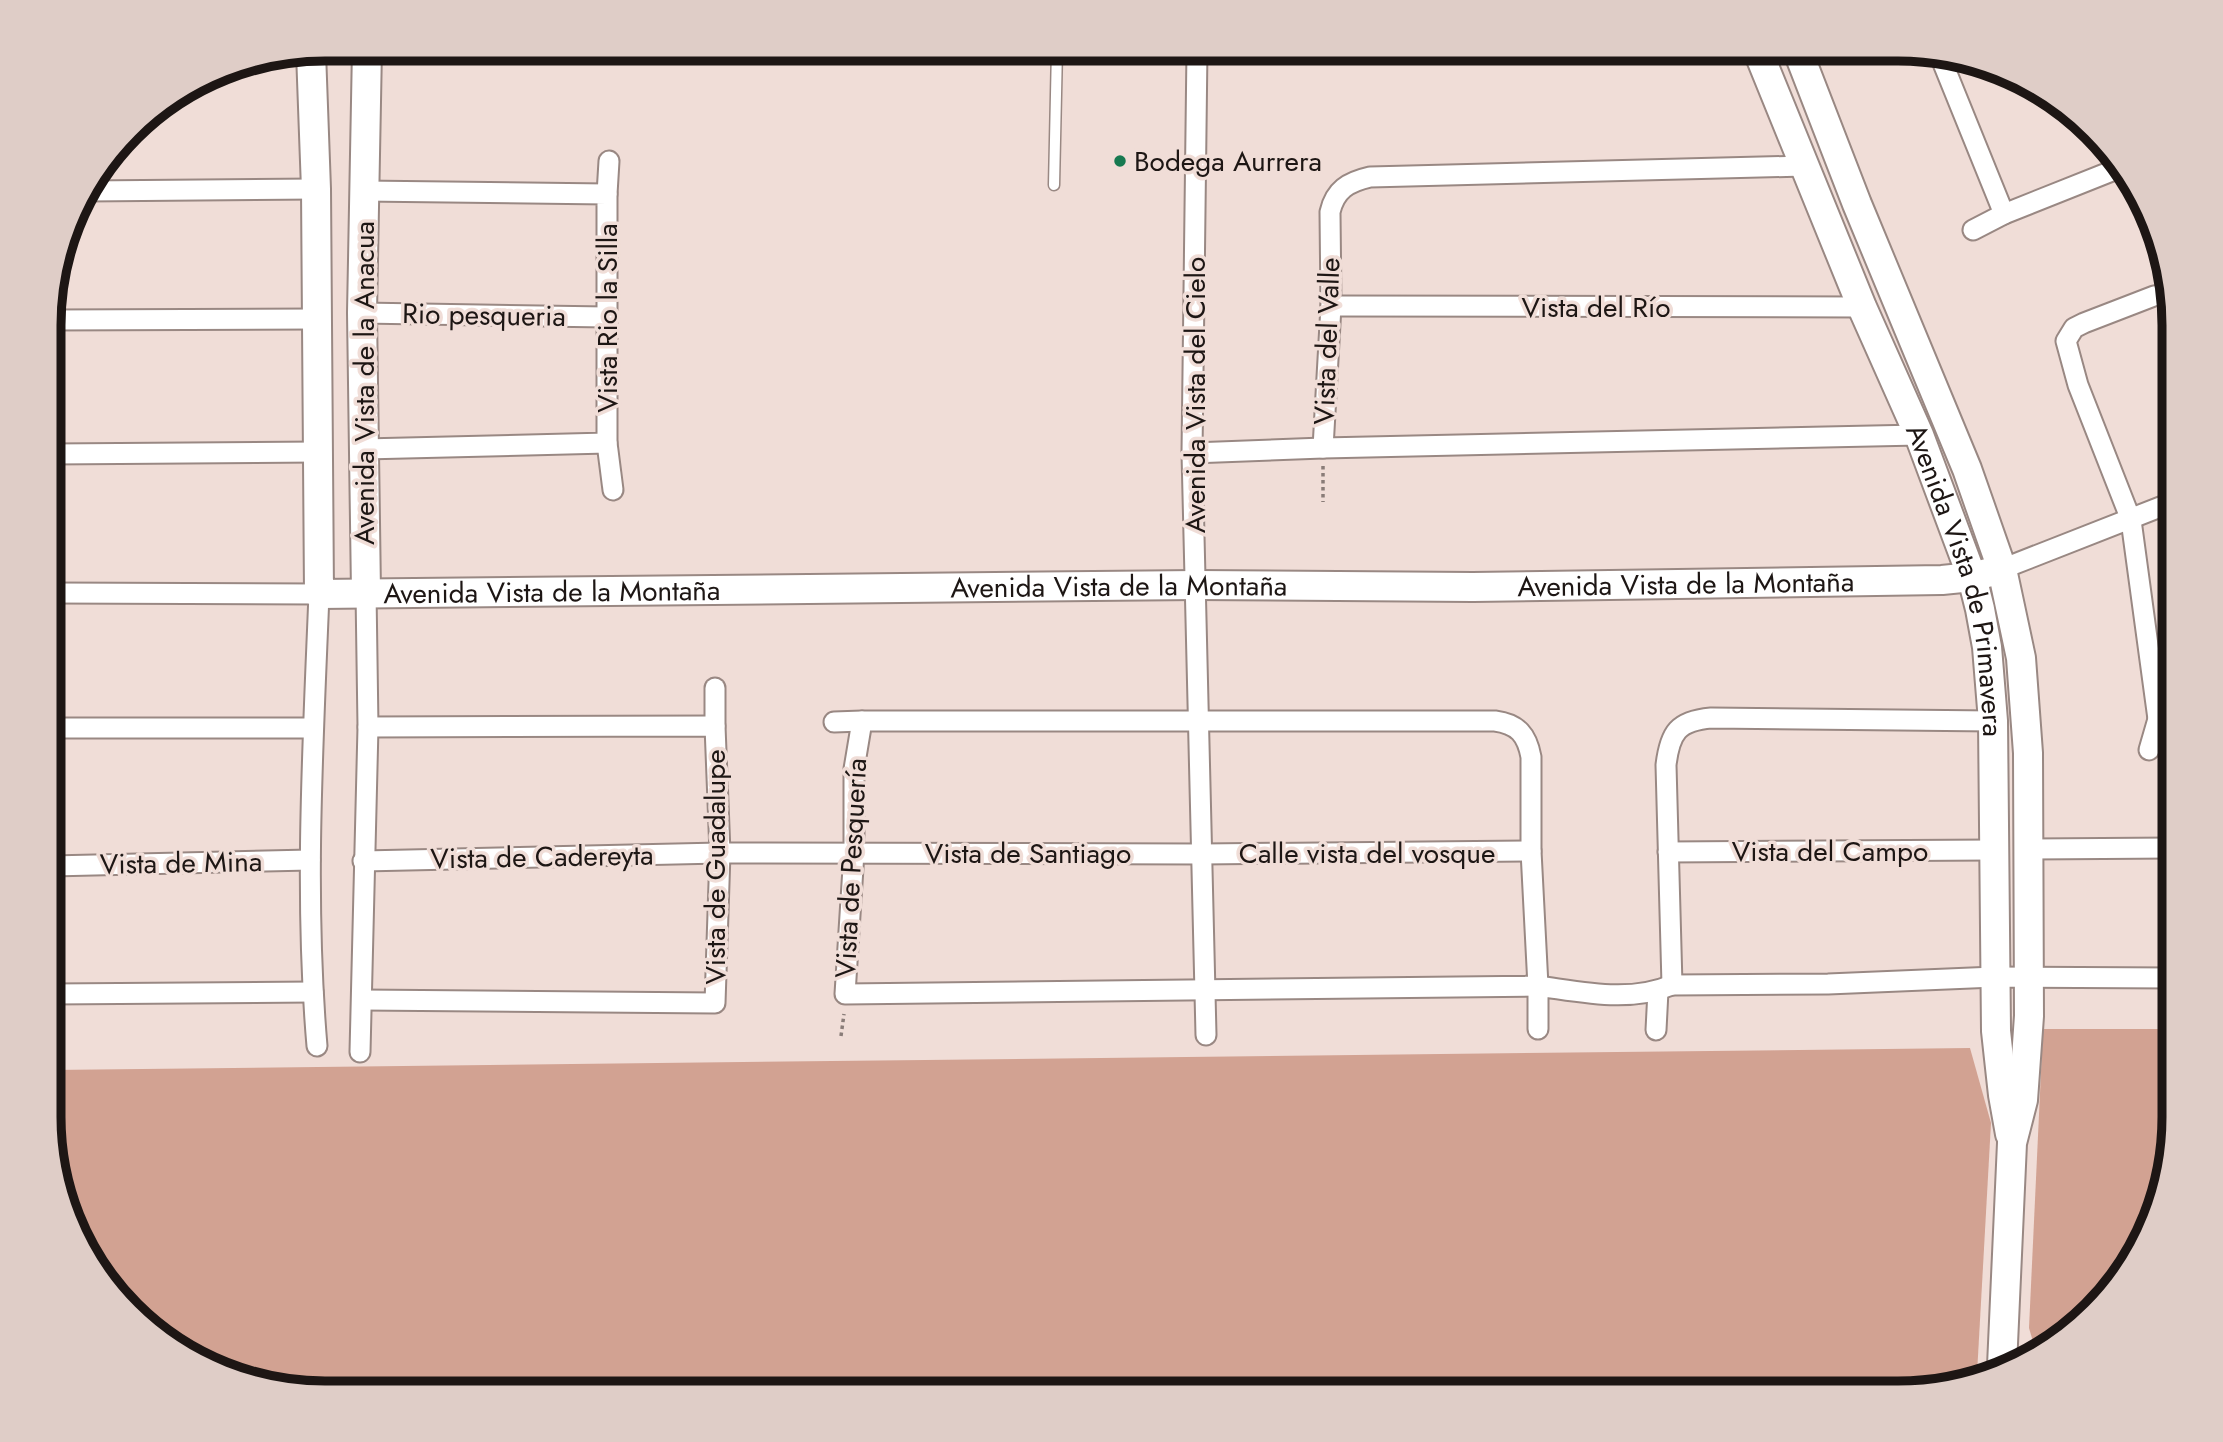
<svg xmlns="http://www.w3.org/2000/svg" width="2223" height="1442" font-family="Jost,sans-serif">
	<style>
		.green { fill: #d2a292 }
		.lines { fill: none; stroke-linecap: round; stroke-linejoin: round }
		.lane-casing { stroke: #998883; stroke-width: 13 }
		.street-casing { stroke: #998883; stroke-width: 23 }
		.secondary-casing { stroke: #998883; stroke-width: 32 }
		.path { stroke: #897c78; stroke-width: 3.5; stroke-dasharray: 3.5 3.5; stroke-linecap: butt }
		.lane { stroke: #fff; stroke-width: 10 }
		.street { stroke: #fff; stroke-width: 19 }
		.secondary { stroke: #fff; stroke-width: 28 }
		.poi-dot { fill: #177950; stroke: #f0ddd7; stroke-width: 2.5 }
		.labels { text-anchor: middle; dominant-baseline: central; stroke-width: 7; stroke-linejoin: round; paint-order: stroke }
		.poi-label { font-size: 28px; fill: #1d1614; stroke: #f0ddd7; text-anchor: start }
		.street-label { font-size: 28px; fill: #1d1614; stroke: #f0ddd7 }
		.rim { fill: none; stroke: #1d1614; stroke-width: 9 }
	</style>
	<rect width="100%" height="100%" fill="#f0ddd7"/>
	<g class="green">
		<polygon points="2043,1029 2173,1029 2173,1135 2159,1205 2127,1271 2037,1355 2029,1328"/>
		<polygon points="1970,1048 1991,1123 1977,1374 1916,1392 325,1393 237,1378 171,1346 86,1255 51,1152 51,1070"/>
	</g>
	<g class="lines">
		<g class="lane-casing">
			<polyline id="lane" points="1054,185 1057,49"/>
		</g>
		<g class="street-casing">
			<g id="street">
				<polyline points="1197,49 1192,453 1206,1035"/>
				<polyline points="314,51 367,53 957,49"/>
				<polyline points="1940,56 2004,214 2117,169 2115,164"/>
				<path d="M1803 166 1370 177C1348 182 1335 190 1330 212L1331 306 1323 448 1919 435"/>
				<polyline points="87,191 316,189"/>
				<polyline points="363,191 607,194 607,443 364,449"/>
				<polyline points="607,194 609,161"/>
				<polyline points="1973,230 2004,214"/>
				<polyline points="2169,293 2154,296 2084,323 2074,328 2066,341 2078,385 2131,520 2158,719 2173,719"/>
				<polyline points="1331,306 1862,307"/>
				<polyline points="362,313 606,317"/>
				<polyline points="51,320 317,319"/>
				<polyline points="607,443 613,490"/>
				<polyline points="1192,453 1323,448"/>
				<polyline points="51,454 318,452"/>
				<polyline points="2002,569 2173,502"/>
				<path d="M51 593 319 594C313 744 304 896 317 1046"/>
				<path d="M862 721H1495C1518 724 1527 735 1531 757V851L1538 986 845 994 854 852V769Z"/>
				<path d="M1993 721 1711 718C1678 721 1670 732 1666 765L1672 985 1828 984 1995 977 2173 978"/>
				<polyline points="834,722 862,721"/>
				<polyline points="715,726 715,688"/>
				<polyline points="51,728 313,728"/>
				<polyline points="2149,750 2158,719"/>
				<polyline points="2029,849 2173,848"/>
				<polyline points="1668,852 1993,850"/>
				<polyline points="363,861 720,853 1202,854 1531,851"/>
				<polyline points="51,866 310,860"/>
				<polyline points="51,994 313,992"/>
				<polyline points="362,1000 715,1003 720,853 715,726 368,727"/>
				<path d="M1538 1029V986C1583 992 1629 1003 1672 985"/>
				<polyline points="1656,1030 1658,991"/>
				<polyline points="360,1052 368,727 366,592"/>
			</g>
		</g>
		<g class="secondary-casing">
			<g id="secondary">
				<path id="s1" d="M1757 49 1862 307 1919 435 1972 577 1980 609 1987 647 1993 721 1996 1031 2003 1095 2010 1134"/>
				<polyline points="1797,49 1857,204 1967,469 2002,569 2021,658 2028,753 2029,1016 2023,1100 2012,1143 2002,1366"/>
				<path id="s2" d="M311 52 316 189 319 594 1197 585 1473 587 1942 580 1972 577 2002 569"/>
				<polyline points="366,592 362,313 367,49"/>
			</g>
		</g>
		<g class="path">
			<polyline points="1323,466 1323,502"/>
			<polyline points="841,1036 844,1014"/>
		</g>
		<use href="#lane" class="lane"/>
		<use href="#street" class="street"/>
		<use href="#secondary" class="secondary"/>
	</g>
	<circle class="poi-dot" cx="1120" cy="161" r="7"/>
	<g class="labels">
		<g class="poi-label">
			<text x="1134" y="161">Bodega Aurrera</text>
		</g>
		<g class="street-label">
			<text x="1596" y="307">Vista del Río</text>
			<text transform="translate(484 315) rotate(1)">Rio pesqueria</text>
			<text transform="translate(607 318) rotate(-90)">Vista Rio la Silla</text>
			<text transform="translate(1327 341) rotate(-88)">Vista del Valle</text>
			<text transform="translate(364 383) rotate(-90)">Avenida Vista de la Anacua</text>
			<text transform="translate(1195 395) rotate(-90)">Avenida Vista del Cielo</text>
			<text stroke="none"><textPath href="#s1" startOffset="570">Avenida Vista de Primavera</textPath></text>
			<text stroke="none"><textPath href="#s2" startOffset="1909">Avenida Vista de la Montaña</textPath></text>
			<text stroke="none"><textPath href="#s2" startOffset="1342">Avenida Vista de la Montaña</textPath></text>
			<text stroke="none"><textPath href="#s2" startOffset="775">Avenida Vista de la Montaña</textPath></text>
			<text x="1830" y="851">Vista del Campo</text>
			<text x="1028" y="853">Vista de Santiago</text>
			<text x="1367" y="853">Calle vista del vosque</text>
			<text transform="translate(542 857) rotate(-1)">Vista de Cadereyta</text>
			<text transform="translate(181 863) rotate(-1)">Vista de Mina</text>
			<text transform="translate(715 867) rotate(-90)">Vista de Guadalupe</text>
			<text transform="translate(851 868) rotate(-87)">Vista de Pesquería</text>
		</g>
	</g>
	<path d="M0 0H2223V1442H0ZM325 61H1898A264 264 0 0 1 2162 325V1117A264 264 0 0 1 1898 1381H325A264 264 0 0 1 61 1117V325A264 264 0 0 1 325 61Z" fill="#dfcdc7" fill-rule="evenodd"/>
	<path class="rim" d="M325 61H1898A264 264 0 0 1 2162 325V1117A264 264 0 0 1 1898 1381H325A264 264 0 0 1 61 1117V325A264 264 0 0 1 325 61Z"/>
</svg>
